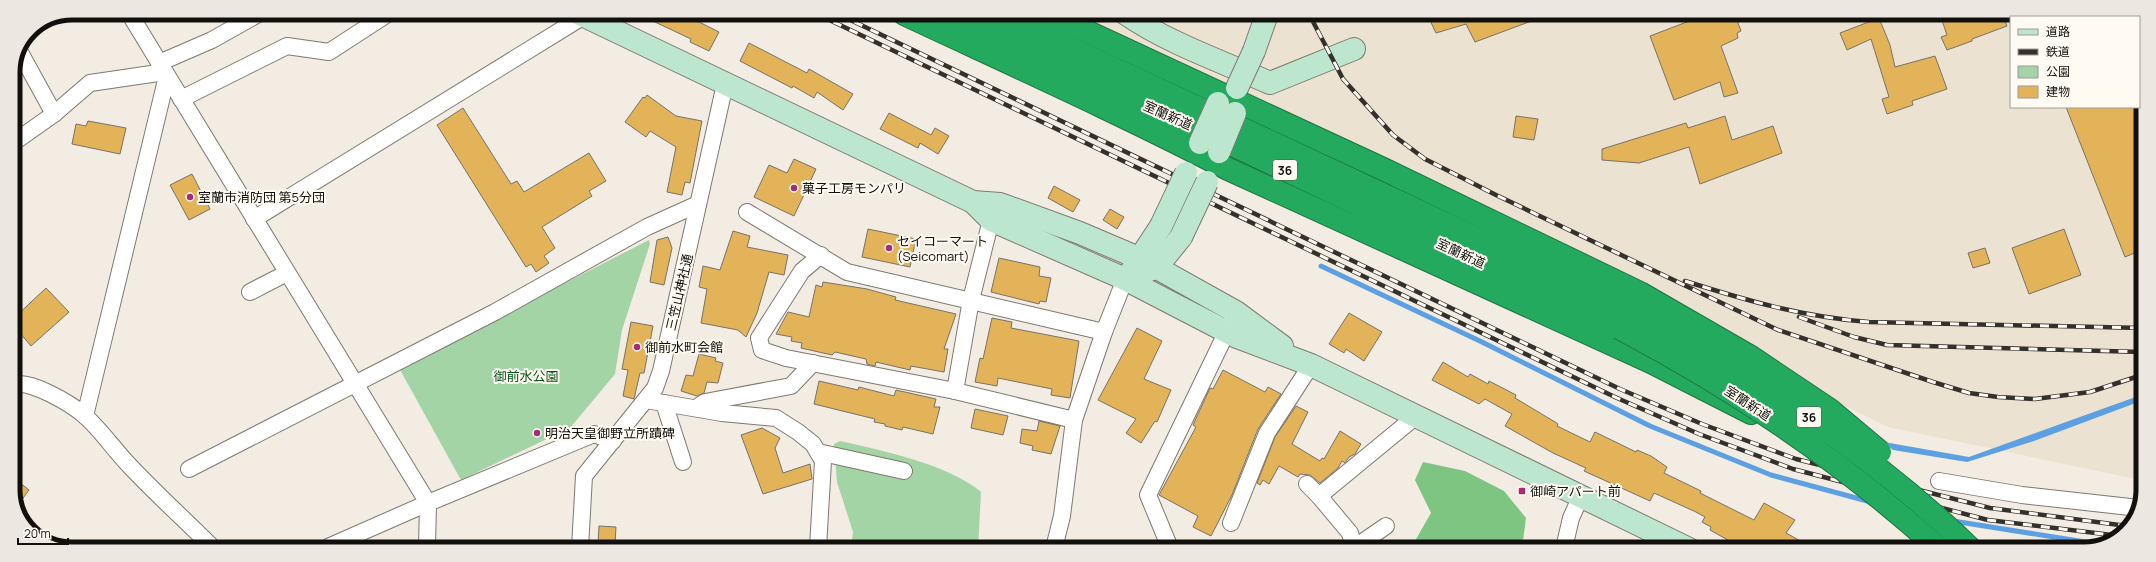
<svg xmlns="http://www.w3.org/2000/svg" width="2156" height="562" font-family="Manrope,'Noto Sans JP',sans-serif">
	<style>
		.built { fill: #ebe2d1 }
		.green { fill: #a3d4a5 }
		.forest { fill: #7dc581 }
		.water { fill: #5da0e2 }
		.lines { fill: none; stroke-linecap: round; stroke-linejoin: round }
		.stream { stroke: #5da0e2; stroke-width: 5 }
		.building { fill: #e2b359; stroke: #787269 }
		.street-casing { stroke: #7e7970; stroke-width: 18 }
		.secondary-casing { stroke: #7e7970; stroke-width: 24 }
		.highway-casing { stroke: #1d7442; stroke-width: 24 }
		.street { stroke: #fff; stroke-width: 16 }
		.secondary { stroke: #bde6cf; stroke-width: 22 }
		.highway { stroke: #23aa5f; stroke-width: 22 }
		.rail-casing { stroke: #34312c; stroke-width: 4.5 }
		.rail { stroke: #fffaf2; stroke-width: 3; stroke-dasharray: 9; stroke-linecap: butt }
		.secondary-bridge-casing { stroke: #7e7970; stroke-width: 24; stroke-linecap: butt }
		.highway-bridge-casing { stroke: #1d7442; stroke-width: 24; stroke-linecap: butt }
		.secondary-bridge { stroke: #bde6cf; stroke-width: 22 }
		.highway-bridge { stroke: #23aa5f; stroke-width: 22 }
		.poi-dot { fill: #a92a79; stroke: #fffaf2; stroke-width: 1.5 }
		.labels { text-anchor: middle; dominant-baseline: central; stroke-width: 4; stroke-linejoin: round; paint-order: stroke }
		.shield { fill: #fffaf2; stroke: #595651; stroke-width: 1 }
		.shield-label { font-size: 12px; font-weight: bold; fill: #12100c }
		.street-label { font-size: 13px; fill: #12100c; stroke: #fffaf2 }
		.poi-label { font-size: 13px; fill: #12100c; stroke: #fffaf2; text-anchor: start }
		.park-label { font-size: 13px; fill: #005414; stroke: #fffaf2 }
		.rim { fill: none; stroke: #12100c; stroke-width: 5 }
	</style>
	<rect width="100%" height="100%" fill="#f2ece2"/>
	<polygon class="built" points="1048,14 2099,15 2102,17 2011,17 2011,107 2139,107 2139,59 2143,68 2141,480 1888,427"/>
	<g class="green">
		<polygon points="649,240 650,244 622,330 615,374 570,428 461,480 399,368"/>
		<path d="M840 441C881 450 950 465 981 492L978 548H851L853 532 837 482 834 444Z"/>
	</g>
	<polygon class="forest" points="1423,462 1465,471 1504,491 1526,518 1522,548 1411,548 1431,513 1415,480"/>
	<polygon class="water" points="2141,395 2141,401 2034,441 1967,462 1893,450 1884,442 1969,457"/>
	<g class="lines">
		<g class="stream">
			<polyline points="1321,266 1482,342 1650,426 1771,475 1871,502"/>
			<polyline points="1953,521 2098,544"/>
		</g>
	</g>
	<g class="building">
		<polygon points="638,14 683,14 719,32 709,51 690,42 691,39"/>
		<polygon points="1427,14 1545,14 1545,16 1475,42 1466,24 1436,33"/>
		<polygon points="1705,15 1710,22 1727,15 1735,15 1741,31 1737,33 1738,38 1721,46 1738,93 1724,97 1720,82 1674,100 1650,36"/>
		<polygon points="1940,15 2003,15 2007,26 1972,39 1972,41 1947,50 1941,37 1947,35"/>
		<polygon points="1879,18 1890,45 1895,67 1935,56 1947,89 1912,101 1913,105 1887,114 1882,99 1889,97 1871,39 1847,50 1840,33"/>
		<polygon points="749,43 807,73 809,69 853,94 843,110 817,92 814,98 793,86 792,88 740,61"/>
		<polygon points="647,95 676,116 702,121 690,183 685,182 682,195 667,192 676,147 650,131 646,137 625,122 643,97 645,98"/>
		<polygon points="2066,107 2143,107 2142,250 2125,257"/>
		<polygon points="463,108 511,184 517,181 524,192 589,153 606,181 589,191 592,196 542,227 555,248 544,256 549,263 536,272 531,264 526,267 437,125"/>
		<polygon points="889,113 931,135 935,128 949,136 938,154 920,143 918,148 880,129"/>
		<polygon points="1516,116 1538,119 1534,140 1513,137"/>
		<polygon points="1725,116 1732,140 1773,126 1782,153 1700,184 1689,147 1639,163 1602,160 1602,149 1686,123 1688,128"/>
		<polygon points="88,121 126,128 120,154 72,144 76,124 86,126"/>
		<polygon points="794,159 816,169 794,216 754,197 769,165 787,173"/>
		<polygon points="192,174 210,209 189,220 170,185"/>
		<polygon points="1054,186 1080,200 1073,212 1048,198"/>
		<polygon points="1110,209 1124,217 1117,229 1103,220"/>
		<polygon points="868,229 916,239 910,267 862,257"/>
		<polygon points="2064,229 2081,275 2029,294 2012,248"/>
		<polygon points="733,231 750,236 747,247 788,255 784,275 769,272 757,313 746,337 738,330 701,323 707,289 699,287 703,266 720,270"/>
		<polygon points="668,237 672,248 664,285 650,282 657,240"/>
		<polygon points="1985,248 1990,263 1973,268 1968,253"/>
		<polygon points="999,258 1040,267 1039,276 1051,278 1046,302 1040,301 1039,304 991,292"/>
		<polygon points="823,282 867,289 896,297 895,300 956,314 944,349 948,349 944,372 911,366 910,370 876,362 875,366 867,364 866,359 835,352 832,355 801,348 802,343 791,341 792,337 776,334 788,312 809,317 816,285 822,287"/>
		<polygon points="46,288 69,312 31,346 19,332 13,335 13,319"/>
		<polygon points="1349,313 1382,332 1364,361 1346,349 1344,353 1329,344"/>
		<polygon points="992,318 1012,322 1011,328 1079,341 1070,398 1051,395 1052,389 998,378 997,386 975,382 980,358 983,359"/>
		<polygon points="631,322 653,326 644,373 640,373 634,399 623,396 628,370 622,369"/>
		<polygon points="1137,328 1162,341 1144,379 1171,390 1157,422 1155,421 1141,443 1126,433 1136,419 1098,400"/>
		<polygon points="699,354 716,358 715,361 723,363 718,383 707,382 704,393 697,396 681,391 686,375 693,376"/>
		<polygon points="1443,362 1468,377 1470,374 1488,384 1489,381 1516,395 1515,398 1555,422 1558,424 1557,426 1590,442 1595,432 1636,452 1637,450 1651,456 1667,467 1664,473 1701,491 1700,493 1754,520 1764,503 1795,520 1786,533 1815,549 1744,549 1710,530 1711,527 1702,522 1705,517 1696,512 1654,493 1650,501 1584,471 1586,468 1553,453 1505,426 1512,414 1485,399 1479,404 1432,380"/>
		<polygon points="1223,370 1265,392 1268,387 1281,394 1258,429 1232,495 1211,536 1193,527 1198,516 1159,495 1196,427 1193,425 1210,388 1213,389"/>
		<polygon points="819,381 858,390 859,387 894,396 896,390 936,399 934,407 940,407 933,434 903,427 902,430 885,426 885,424 874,422 875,419 814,404"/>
		<polygon points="1296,406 1308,412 1292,444 1320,461 1322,458 1324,459 1340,431 1361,444 1355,454 1349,457 1345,463 1342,461 1338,468 1320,483 1310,475 1300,474 1298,477 1279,466 1269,484 1263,480 1260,485 1257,483 1275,437"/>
		<polygon points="975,409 1008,416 1003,435 971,428"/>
		<polygon points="1039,421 1060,426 1051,454 1032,450 1033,446 1020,443 1022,429 1037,431"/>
		<polygon points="762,428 780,438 775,448 783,473 810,464 812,479 763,494 741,435"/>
		<polygon points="19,482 29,490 18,505 13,490"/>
		<polygon points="599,526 616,527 615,544 598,544"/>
	</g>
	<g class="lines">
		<g class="street-casing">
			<g id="street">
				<polyline points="129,13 428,503 427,547"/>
				<polyline points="21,54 54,114"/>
				<polyline points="159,63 212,40 260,13"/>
				<polyline points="181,99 287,46 329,52 389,13"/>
				<polyline points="13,143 54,114 90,83 165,72"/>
				<polyline points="747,212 847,272 1104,332"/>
				<polyline points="254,219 584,16"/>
				<polyline points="821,255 802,271 759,338 762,350 786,358 955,391 1074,420"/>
				<polyline points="250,292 287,273"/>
				<path d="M13 385C30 379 71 404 84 415 100 429 113 448 127 463 154 492 184 519 212 547"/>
				<polyline points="955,391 971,300 991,220"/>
				<polyline points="646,400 722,413 776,418 798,432 813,444 823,461 818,548"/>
				<polyline points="664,403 683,462"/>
				<polyline points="696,408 705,402 791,386 813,363"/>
				<polyline points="85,416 167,76"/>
				<polyline points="818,452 904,471"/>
				<polyline points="189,469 495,312 647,227 698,204"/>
				<polyline points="1939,481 2022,495 2139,508"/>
				<polyline points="1307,484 1319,496"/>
				<polyline points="1231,523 1267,433 1311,365"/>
				<polyline points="328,547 428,503 594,434 613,441"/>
				<polyline points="580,548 584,476 655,388 661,371 725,84"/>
				<polyline points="1054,548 1062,516 1074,420 1104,332 1125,279"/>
				<polyline points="1170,548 1148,495 1231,323"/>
				<polyline points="1354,548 1350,533 1319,496 1415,417"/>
				<polyline points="1354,548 1386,526"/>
				<polyline points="1564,548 1571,518 1581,496"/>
			</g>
		</g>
		<g class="secondary-casing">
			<g id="secondary">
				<polyline points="578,13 973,202 991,220 1125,279 1237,337 1311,365 1689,549"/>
				<path d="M1126 14C1168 43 1223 62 1270 83L1354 49"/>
				<polyline points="1254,51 1267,14"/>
				<polyline points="973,202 1000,204 1080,233 1141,259 1236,312 1282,346"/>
				<polyline points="1132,270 1161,226"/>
				<polyline points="1143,272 1156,268 1181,237"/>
			</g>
		</g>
		<g class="highway-casing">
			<g id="highway">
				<path d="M904 14C1013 65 1122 114 1228 169L1651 362 1751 413"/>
				<polyline points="949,14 1239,148 1619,328"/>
				<polyline points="998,14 1630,310"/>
				<polyline points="1049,14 1383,169 1640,293"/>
			</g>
		</g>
		<use href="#street" class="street"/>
		<use href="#secondary" class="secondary"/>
		<use href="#highway" class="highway"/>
		<g class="rail-casing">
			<g id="rail">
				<polyline points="817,14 1617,398 1699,434 1793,469 1988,520 2120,536"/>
				<polyline points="838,14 1620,389 1702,424 1796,459 1990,508 2127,526"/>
				<polyline points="1309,14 1343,79 1393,135 1425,159 1496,195 1778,330 1933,382 1969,393 1998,397 2035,399 2090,392 2142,375"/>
				<path d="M1685 281C1748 301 1803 317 1869 322L2142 328"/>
				<polyline points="1799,317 1854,337 1887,345 2142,352"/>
			</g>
		</g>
		<use href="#rail" class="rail"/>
		<g class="secondary-bridge-casing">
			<g id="secondary-bridge">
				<polyline points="1237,88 1254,51"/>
				<polyline points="1200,143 1218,103"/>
				<polyline points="1219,152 1235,113"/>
				<polyline points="1161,226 1186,173"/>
				<polyline points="1181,237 1207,182"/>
			</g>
		</g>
		<g class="highway-bridge-casing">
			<g id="highway-bridge">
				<polyline points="1640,293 1751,357 1830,410 1880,452"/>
				<path d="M1630 310C1752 376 1871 452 1971 549"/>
				<path d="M1619 328C1735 389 1842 461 1939 549"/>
			</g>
		</g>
		<use href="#secondary-bridge" class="secondary-bridge"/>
		<use href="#highway-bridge" class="highway-bridge"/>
	</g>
	<g class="poi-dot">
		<circle cx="794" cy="188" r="4"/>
		<circle cx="190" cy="197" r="4"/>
		<circle cx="889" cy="248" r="4"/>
		<circle cx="637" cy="347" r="4"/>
		<circle cx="537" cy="433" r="4"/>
		<rect x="1518" y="487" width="8" height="8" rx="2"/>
	</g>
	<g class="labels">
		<g class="shield">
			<rect x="1273" y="160" width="24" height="20" rx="3"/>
			<rect x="1797" y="407" width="24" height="20" rx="3"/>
		</g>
		<g class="shield-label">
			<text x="1285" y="170">36</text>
			<text x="1809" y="417">36</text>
		</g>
		<g class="street-label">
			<text transform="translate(1168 115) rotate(24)">室蘭新道</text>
			<text transform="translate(1461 253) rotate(25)">室蘭新道</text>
			<text transform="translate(679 292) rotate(-77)">三笠山神社通</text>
			<text transform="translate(1748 403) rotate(33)">室蘭新道</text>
		</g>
		<g class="poi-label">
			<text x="802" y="188">菓子工房モンパリ</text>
			<text x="198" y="197">室蘭市消防団 第5分団</text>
			<text x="897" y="241">セイコーマート<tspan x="897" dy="15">(Seicomart)</tspan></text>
			<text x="645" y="347">御前水町会館</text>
			<text x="545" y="433">明治天皇御野立所蹟碑</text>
			<text x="1530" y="491">御崎アパート前</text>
		</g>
		<g class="park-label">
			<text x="526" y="376">御前水公園</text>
		</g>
	</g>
	<path d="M0 0H2156V562H0ZM72 20H2084A52 52 0 0 1 2136 72V490A52 52 0 0 1 2084 542H72A52 52 0 0 1 20 490V72A52 52 0 0 1 72 20Z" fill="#ece7e0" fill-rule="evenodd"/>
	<path class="rim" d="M72 20H2084A52 52 0 0 1 2136 72V490A52 52 0 0 1 2084 542H72A52 52 0 0 1 20 490V72A52 52 0 0 1 72 20Z"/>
	<rect x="2010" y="16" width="130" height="92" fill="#fffaf2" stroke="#a09c96"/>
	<rect x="2018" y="29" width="20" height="6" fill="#bde6cf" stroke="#a09c96"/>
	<text x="2046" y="36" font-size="12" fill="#12100c">道路</text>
	<rect x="2018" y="49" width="20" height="6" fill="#34312c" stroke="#a09c96"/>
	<text x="2046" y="56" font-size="12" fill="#12100c">鉄道</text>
	<rect x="2018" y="66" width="20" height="12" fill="#a3d4a5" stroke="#a09c96"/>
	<text x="2046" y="76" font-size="12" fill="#12100c">公園</text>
	<rect x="2018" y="86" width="20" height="12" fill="#e2b359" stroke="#a09c96"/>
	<text x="2046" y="96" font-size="12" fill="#12100c">建物</text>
	<path d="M18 538v6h50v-6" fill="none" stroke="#12100c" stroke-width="2"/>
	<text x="24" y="538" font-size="12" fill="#12100c" stroke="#fffaf2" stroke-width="3" paint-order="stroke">20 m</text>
</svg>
